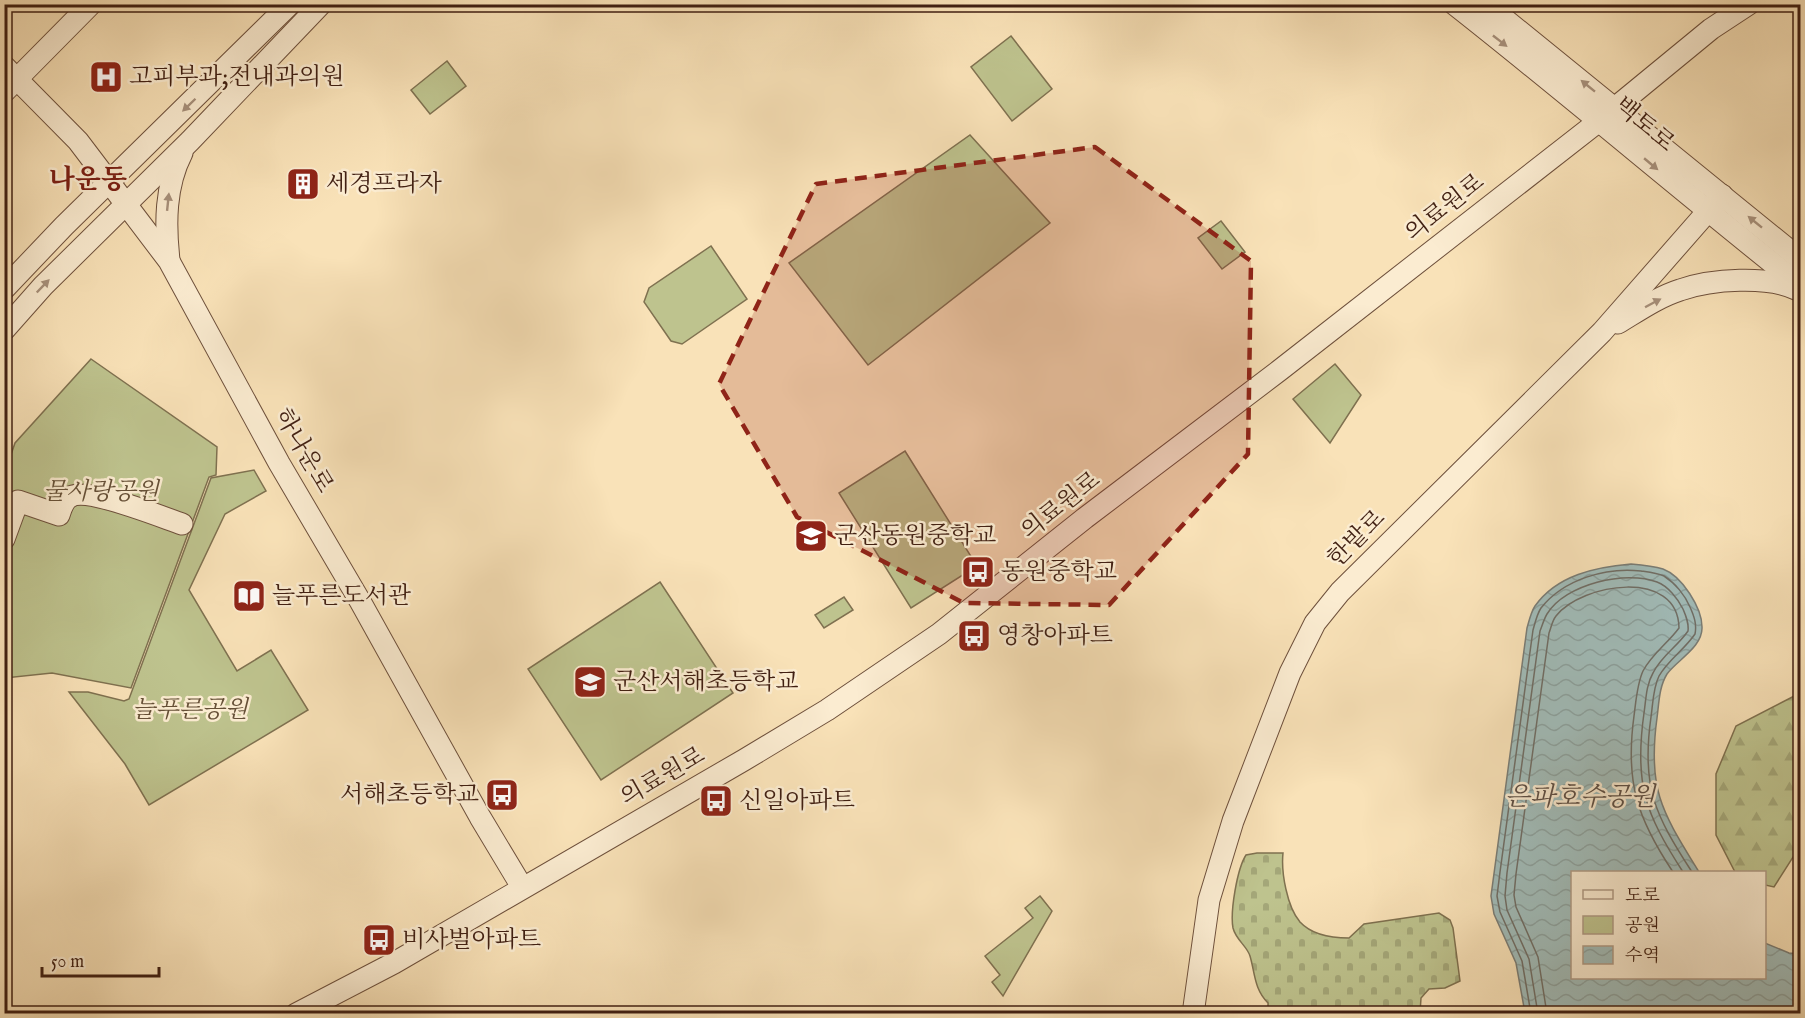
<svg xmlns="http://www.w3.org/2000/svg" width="1805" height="1018" font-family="'IM FELL English','Noto Serif KR',serif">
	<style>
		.green { fill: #bec38e; stroke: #7f7150; stroke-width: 1.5 }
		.forest { fill: url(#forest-firs); stroke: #7f7150; stroke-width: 1.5 }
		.cemetery { fill: url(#cemetery-stones); stroke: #7f7150; stroke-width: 1.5 }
		.water { fill: url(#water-waves); stroke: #7a7d76; stroke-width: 1.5 }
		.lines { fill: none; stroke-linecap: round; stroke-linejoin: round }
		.shore { stroke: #706e66; stroke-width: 1.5 }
		.minor-casing { stroke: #6e503c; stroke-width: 23 }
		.minor { stroke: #fbecd1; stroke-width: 21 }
		.oneway { fill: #a7907b }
		.marked { fill: #8f2418; fill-opacity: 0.2; stroke: #8f2418; stroke-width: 4.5; stroke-dasharray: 12 8; stroke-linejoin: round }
		.labels { text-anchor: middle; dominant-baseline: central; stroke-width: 5; stroke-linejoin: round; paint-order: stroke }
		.poi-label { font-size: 24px; fill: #401f12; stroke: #fbecd1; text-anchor: start }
		.street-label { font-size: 24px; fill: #401f12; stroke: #fbecd1 }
		.park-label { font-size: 24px; font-style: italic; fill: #665037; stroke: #fbecd1 }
		.water-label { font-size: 26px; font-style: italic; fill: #5d4e44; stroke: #fbecd1 }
		.quarter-label { font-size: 27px; font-weight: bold; fill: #7a1f14; stroke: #fbecd1 }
	</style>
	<defs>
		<pattern id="forest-firs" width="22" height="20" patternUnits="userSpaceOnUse" patternTransform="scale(1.5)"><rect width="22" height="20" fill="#bec38e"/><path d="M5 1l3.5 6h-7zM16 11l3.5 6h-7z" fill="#a4a779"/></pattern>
		<pattern id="cemetery-stones" width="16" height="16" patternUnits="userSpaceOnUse" patternTransform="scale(1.5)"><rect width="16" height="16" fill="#bec38e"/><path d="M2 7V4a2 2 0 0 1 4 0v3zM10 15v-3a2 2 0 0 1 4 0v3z" fill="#a4a779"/></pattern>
		<pattern id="water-waves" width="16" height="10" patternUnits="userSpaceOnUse" patternTransform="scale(1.5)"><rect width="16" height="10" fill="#a1bcb9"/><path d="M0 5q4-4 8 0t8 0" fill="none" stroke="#8ca19e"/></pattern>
	</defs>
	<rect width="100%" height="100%" fill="#f9e2b8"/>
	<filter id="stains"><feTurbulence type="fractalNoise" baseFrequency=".00333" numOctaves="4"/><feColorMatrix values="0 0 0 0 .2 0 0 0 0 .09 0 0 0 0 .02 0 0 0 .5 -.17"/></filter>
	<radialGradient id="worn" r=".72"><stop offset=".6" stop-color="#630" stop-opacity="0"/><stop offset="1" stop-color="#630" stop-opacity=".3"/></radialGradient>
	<g class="green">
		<polygon points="1011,36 1052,89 1012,121 971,67"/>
		<polygon points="447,61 466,86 430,114 411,90"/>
		<polygon points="970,135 1050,223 868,365 789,263"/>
		<polygon points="1221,221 1245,252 1222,269 1198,238"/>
		<polygon points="711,246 747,299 682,344 671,341 644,302 649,288"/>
		<polygon points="91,359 217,447 216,475 209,477 131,688 52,673 5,678 5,472 15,443"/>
		<polygon points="1335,364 1361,395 1330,443 1293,399"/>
		<polygon points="905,451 977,566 911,608 839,493"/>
		<polygon points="254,470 266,491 225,514 189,590 237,671 271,650 308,710 149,805 125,764 69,692 88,692 124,701 129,699 211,478"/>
		<polygon points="660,582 733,693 601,780 528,669"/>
		<polygon points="844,597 853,610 824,628 815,615"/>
		<polygon points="1040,896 1052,911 1003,996 992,982 1000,975 985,956 1033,918 1025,908"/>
	</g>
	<polygon class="forest" points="1800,693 1800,854 1793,857 1774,887 1765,885 1764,872 1735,872 1716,835 1716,774 1736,726"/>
	<path class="cemetery" d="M1257 853H1283C1281 872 1287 907 1300 922 1312 935 1333 938 1349 938L1364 924 1439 913 1450 920 1453 928 1460 981 1445 988 1429 989 1421 998 1420 1013H1260L1268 1009V1003C1254 989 1255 973 1250 956 1247 946 1236 940 1233 928 1230 912 1237 869 1246 855Z"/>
	<path class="water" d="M1631 564C1642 565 1653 566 1663 569 1682 576 1702 608 1702 627 1703 647 1677 660 1667 674 1659 687 1659 703 1657 718 1647 791 1663 813 1699 872H1572V978H1764L1765 943 1789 953 1800 954V1013H1525L1516 963 1494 914 1491 896 1527 628C1529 621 1531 612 1535 606 1557 575 1596 567 1631 564Z"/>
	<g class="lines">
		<g class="shore">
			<path d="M1531 1014 1522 961 1500 912 1497 896 1500 872 1533 630C1535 623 1537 614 1541 608 1564 579 1606 567 1641 571 1648 572 1657 573 1664 576 1675 583 1685 595 1690 607 1694 616 1697 624 1695 634 1685 649 1668 660 1659 676 1653 688 1653 703 1651 717 1641 787 1655 815 1692 872"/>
			<path d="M1538 1014 1529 959 1507 910 1505 896 1507 873 1540 631C1542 626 1544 619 1547 614 1565 584 1626 570 1657 582 1668 586 1678 599 1683 609 1686 616 1689 623 1688 631 1678 646 1661 656 1653 673 1646 685 1646 700 1644 713 1634 784 1645 813 1683 872"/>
			<path d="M1547 1014 1538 957 1516 907 1514 895 1516 874 1549 633C1551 628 1552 621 1556 616 1582 583 1678 568 1679 628 1668 643 1652 654 1643 671 1637 684 1636 701 1634 716 1625 782 1637 818 1673 872"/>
		</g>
		<g class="minor-casing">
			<g id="minor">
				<path d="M1454 4C1571 96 1684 193 1800 285"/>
				<polyline points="1486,4 1800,259"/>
				<polyline points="4,66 78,141 169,261 279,463 360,601 480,817 522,887"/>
				<polyline points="4,92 91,4"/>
				<path d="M169 260C165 224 165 186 182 153"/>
				<polyline points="4,289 64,226 290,4"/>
				<path d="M1618 323C1638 311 1658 297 1680 290 1711 279 1769 275 1798 290"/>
				<polyline points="4,330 43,286 190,141 321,4"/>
				<path d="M4 539 18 501 59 515C61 509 63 502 68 498 84 485 161 517 182 524"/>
				<polyline points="296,1014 394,963 744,760 827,710 939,634 1085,518 1280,370 1599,121 1711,29 1749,4"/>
				<polyline points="1193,1014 1209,900 1233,821 1290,673 1315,623 1340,592 1602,332 1722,195"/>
			</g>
		</g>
		<use href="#minor" class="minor"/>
	</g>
	<defs><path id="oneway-solid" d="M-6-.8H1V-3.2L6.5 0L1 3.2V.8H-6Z" transform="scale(1.5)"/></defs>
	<g class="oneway">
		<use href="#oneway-solid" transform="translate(1500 41) rotate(38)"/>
		<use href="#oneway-solid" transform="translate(1588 86) rotate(-141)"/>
		<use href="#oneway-solid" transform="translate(189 105) rotate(136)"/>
		<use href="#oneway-solid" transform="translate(1651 164) rotate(40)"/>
		<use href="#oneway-solid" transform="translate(168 202) rotate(-84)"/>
		<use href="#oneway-solid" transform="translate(1755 222) rotate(-141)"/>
		<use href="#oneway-solid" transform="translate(43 286) rotate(-46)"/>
		<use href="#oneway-solid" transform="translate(1653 303) rotate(-28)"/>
	</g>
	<path class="marked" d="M1095 147 1251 261 1248 454 1109 605 964 603 797 517 719 384 816 184Z"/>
	<defs>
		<g id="hospital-square" transform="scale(1.725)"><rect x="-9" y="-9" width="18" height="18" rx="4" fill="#8f2418" stroke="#fbecd1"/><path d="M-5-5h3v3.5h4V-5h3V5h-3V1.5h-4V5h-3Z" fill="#fff"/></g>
		<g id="building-square" transform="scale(1.725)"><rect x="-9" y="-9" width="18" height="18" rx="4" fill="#8f2418" stroke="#fbecd1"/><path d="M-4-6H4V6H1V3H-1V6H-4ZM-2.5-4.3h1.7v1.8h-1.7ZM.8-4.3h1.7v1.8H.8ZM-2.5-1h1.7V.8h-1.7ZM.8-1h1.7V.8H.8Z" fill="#fff"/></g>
		<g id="school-square" transform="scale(1.725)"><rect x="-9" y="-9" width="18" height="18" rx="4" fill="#8f2418" stroke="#fbecd1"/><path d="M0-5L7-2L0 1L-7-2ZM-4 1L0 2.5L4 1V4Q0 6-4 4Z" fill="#fff"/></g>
		<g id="bus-square" transform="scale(1.725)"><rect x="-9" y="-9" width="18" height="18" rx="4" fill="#8f2418" stroke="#fbecd1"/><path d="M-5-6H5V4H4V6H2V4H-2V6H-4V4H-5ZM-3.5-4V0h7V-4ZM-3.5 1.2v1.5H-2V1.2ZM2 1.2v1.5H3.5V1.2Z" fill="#fff"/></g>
		<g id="library-square" transform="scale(1.725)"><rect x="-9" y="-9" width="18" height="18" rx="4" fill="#8f2418" stroke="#fbecd1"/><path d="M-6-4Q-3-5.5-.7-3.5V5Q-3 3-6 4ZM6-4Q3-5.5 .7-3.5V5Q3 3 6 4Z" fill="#fff"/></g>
	</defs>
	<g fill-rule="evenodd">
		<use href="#hospital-square" x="106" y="77"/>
		<use href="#building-square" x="303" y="184"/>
		<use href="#school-square" x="811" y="536"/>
		<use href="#bus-square" x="978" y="572"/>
		<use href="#library-square" x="249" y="596"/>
		<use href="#bus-square" x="974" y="636"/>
		<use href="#school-square" x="590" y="682"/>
		<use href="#bus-square" x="502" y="795"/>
		<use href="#bus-square" x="716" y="801"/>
		<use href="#bus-square" x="379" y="940"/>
	</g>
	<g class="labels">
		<g class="poi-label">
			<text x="129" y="77">고피부과;전내과의원</text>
			<text x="326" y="184">세경프라자</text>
			<text x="834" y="536">군산동원중학교</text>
			<text x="1001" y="572">동원중학교</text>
			<text x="272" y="596">늘푸른도서관</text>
			<text x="997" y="636">영창아파트</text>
			<text x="613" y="682">군산서해초등학교</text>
			<text x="479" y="795" text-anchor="end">서해초등학교</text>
			<text x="739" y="801">신일아파트</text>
			<text x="402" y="940">비사벌아파트</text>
		</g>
		<g class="street-label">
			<text transform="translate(1644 125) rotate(40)">백토로</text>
			<text transform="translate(1445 208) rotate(-38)">의료원로</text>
			<text transform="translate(303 451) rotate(60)">하나운로</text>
			<text transform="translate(1061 506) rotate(-38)">의료원로</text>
			<text transform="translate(1357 539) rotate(-45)">한밭로</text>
			<text transform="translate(663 777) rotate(-30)">의료원로</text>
		</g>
		<g class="park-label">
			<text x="101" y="492">물사랑공원</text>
			<text x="190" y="710">늘푸른공원</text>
		</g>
		<g class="water-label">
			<text x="1580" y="797">은파호수공원</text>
		</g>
		<g class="quarter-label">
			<text x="88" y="181">나운동</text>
		</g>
	</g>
	<rect width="1805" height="1018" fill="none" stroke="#f9e2b8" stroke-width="24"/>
	<rect x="6" y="6" width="1793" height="1006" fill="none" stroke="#401f12" stroke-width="3"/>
	<rect x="12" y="12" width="1781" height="994" fill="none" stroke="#401f12" stroke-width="1.5"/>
	<rect x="1571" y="871" width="195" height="108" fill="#fbecd1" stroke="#b09a85" stroke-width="1.5"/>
	<rect x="1583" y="890" width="30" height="9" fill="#fbecd1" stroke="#b09a85" stroke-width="1.5"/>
	<text x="1625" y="901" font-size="18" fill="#401f12">도로</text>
	<rect x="1583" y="916" width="30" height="18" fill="#bec38e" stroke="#b09a85" stroke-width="1.5"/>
	<text x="1625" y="931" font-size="18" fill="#401f12">공원</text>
	<rect x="1583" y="946" width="30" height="18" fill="url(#water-waves)" stroke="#b09a85" stroke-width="1.5"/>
	<text x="1625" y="961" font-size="18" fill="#401f12">수역</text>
	<path d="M42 967v9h117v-9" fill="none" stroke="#401f12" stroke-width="3"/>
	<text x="51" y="967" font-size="18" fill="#401f12" stroke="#fbecd1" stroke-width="4.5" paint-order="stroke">50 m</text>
	<rect width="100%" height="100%" filter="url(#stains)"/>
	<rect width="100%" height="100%" fill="url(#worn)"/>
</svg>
